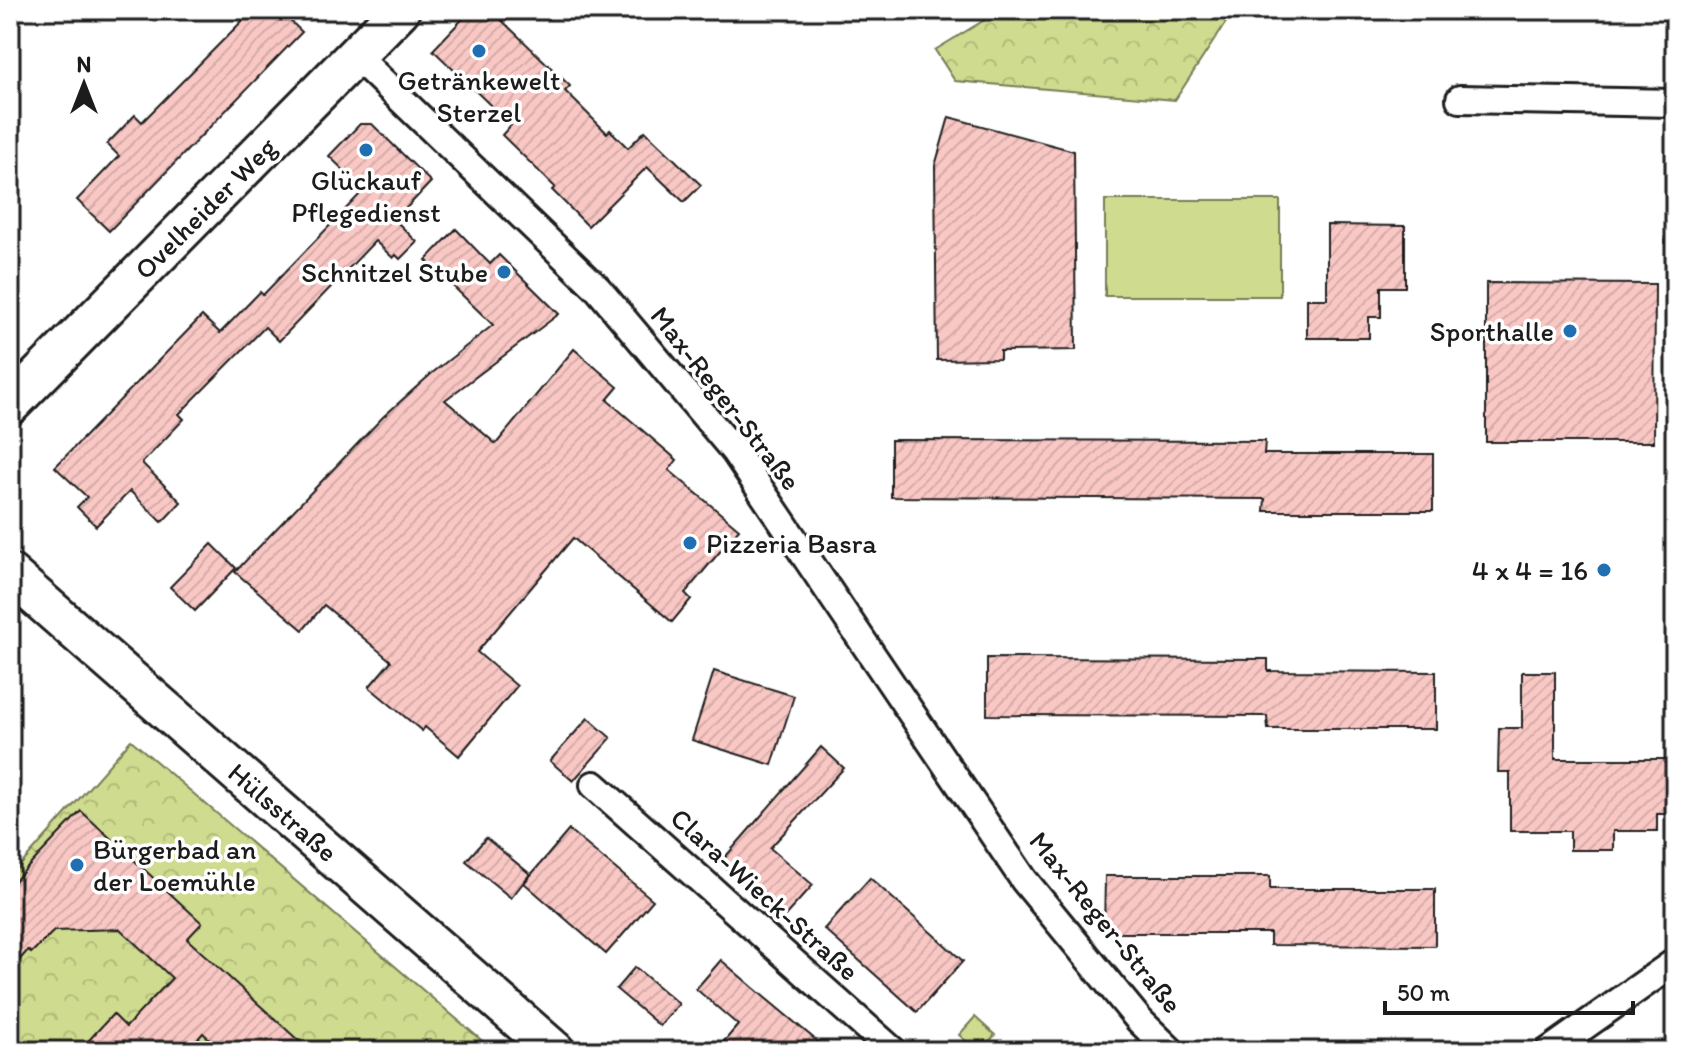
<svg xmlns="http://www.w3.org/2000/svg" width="1685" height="1061" font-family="Itim,sans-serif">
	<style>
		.park { fill: url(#park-crowns); stroke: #767c55; stroke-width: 2 }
		.pitch { fill: #cfdb8e; stroke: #767c55; stroke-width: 2 }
		.building { fill: url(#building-hatch); stroke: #1c1c1c; stroke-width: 2 }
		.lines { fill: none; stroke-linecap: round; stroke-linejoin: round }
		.street-casing { stroke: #1c1c1c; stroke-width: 32 }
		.secondary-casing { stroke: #1c1c1c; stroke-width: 44 }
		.street { stroke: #fff; stroke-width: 26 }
		.secondary { stroke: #fff; stroke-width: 38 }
		.poi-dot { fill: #1f6fb2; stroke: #fff; stroke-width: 3 }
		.labels { text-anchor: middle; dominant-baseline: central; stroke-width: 7; stroke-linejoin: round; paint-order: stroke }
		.poi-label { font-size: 28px; fill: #1c1c1c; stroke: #fff; text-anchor: end }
		.street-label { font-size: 28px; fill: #1c1c1c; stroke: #fff }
	</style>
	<defs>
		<pattern id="park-crowns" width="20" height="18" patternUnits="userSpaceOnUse" patternTransform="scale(2)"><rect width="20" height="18" fill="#cfdb8e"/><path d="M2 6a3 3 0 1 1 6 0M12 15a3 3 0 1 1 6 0" fill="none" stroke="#b1bb7a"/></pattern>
		<pattern id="building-hatch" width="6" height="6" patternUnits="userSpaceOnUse" patternTransform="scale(2)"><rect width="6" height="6" fill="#f9c8c4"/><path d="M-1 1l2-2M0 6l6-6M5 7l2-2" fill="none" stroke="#d5aba8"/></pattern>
	</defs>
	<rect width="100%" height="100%" fill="#fff"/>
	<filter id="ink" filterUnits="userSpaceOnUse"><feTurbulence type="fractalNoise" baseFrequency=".0125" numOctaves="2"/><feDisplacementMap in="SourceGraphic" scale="16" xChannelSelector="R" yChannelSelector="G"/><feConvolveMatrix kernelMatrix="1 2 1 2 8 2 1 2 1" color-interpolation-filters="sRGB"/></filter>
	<g filter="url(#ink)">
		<g class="park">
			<polygon points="1001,10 1234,10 1175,100 955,81 935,50"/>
			<polygon points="131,740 494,1051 10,1051 10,877"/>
		</g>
		<g class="pitch">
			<rect x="1105" y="200" width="175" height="96"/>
			<polygon points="975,1017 995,1035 981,1051 977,1051 959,1035"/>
		</g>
		<g class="building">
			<polygon points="253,10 279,10 302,32 109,231 77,200 119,156 107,144 135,115 142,122"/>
			<polygon points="471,10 491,10 570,86 565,91 607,133 610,130 628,148 645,131 701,185 684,202 647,167 588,226 552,190 555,187 502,135 511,125 433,50"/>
			<polygon points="949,117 1074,151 1076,350 1000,351 1000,359 937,360 935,166"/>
			<polygon points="360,124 372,124 431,182 395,220 417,242 400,259 396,255 393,258 375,241 279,341 265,327 179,414 184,419 142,463 181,502 162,522 130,491 96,526 77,507 87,497 55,467 202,316 220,333 260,292 263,295 364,190 329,156"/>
			<polygon points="1327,225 1405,226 1405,287 1381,287 1381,317 1369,317 1369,338 1307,338 1307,299 1327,299"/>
			<polygon points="456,229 490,264 499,255 559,314 445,400 496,444 574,349 618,387 607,400 677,460 669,470 739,529 685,593 691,599 672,622 573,538 477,652 517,686 459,756 425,727 422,731 369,687 391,661 324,605 303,630 235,572 383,417 431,374 493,325 426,260"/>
			<polygon points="1486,283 1655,284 1654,442 1486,442"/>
			<polygon points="891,440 1265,441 1264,454 1433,454 1433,511 1264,511 1265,499 891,497"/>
			<polygon points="212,544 236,568 195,611 170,587"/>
			<polygon points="987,658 1268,659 1268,671 1436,672 1436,729 1268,729 1267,716 987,715"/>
			<polygon points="714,671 794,696 772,765 692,740"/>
			<polygon points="1522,672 1555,672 1555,759 1675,759 1675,814 1657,814 1657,831 1613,831 1613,850 1570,850 1570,831 1510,831 1510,772 1498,772 1499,728 1522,728"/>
			<polygon points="588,718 611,738 573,781 550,761"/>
			<polygon points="821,747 844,768 770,848 813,885 783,918 720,863"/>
			<polygon points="81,811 202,923 187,939 310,1051 222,1051 203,1033 187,1051 79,1051 113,1014 126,1027 172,978 120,929 54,931 31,953 28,950 10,971 10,886"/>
			<polygon points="569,830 653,900 606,954 524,883"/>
			<polygon points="486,838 530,874 511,898 466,861"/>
			<polygon points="1105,876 1270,876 1270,889 1435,889 1435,946 1270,945 1270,933 1104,933"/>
			<polygon points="870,878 963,961 917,1012 824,929"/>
			<polygon points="721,960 763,996 829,1051 716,1051 738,1025 696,989"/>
			<polygon points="635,967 679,1004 660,1026 616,989"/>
		</g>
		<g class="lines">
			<g class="street-casing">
				<g id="street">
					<polyline points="356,56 598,289 735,452 1024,880 1139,1020 1171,1051"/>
					<polyline points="1460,99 1675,103"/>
					<polyline points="594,785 893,1051"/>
					<polyline points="1549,1051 1675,962"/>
				</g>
			</g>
			<g class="secondary-casing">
				<g id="secondary">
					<polyline points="10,405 400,10"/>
					<polyline points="10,574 555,1051"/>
				</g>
			</g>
			<use href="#street" class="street"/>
			<use href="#secondary" class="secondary"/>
		</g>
	</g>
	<g class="poi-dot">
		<circle cx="479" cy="51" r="8"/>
		<circle cx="366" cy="150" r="8"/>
		<circle cx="504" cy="272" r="8"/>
		<circle cx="1570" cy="331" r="8"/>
		<circle cx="690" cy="543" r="8"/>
		<circle cx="1604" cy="570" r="8"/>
		<circle cx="77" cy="865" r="8"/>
	</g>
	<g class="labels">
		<g class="poi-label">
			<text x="479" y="80" text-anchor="middle">Getränkewelt<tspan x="479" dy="32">Sterzel</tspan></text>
			<text x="366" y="180" text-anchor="middle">Glückauf<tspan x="366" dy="32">Pflegedienst</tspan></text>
			<text x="488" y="272">Schnitzel Stube</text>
			<text x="1554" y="331">Sporthalle</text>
			<text x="706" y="543" text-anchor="start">Pizzeria Basra</text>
			<text x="1588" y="570">4 x 4 = 16</text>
			<text x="93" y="849" text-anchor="start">Bürgerbad an<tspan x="93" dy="32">der Loemühle</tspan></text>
		</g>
		<g class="street-label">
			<text transform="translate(205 208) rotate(-45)">Ovelheider Weg</text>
			<text transform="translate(726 398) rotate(52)">Max-Reger-Straße</text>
			<text transform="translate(283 812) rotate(41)">Hülsstraße</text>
			<text transform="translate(765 894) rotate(42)">Clara-Wieck-Straße</text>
			<text transform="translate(1106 922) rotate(51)">Max-Reger-Straße</text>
		</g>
	</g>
	<rect width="1685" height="1061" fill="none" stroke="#fff" stroke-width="40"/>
	<rect x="20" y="20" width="1645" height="1021" fill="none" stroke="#1c1c1c" stroke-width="3" filter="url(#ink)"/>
	<g transform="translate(84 84)" stroke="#ffffff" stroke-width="6" paint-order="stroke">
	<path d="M0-6L14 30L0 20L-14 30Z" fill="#1c1c1c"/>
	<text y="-12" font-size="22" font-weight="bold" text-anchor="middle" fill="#1c1c1c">N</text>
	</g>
	<path d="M1385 1001v12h248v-12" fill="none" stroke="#1c1c1c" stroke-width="4"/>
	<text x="1397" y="1001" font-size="24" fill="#1c1c1c" stroke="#ffffff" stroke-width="6" paint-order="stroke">50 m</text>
</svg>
